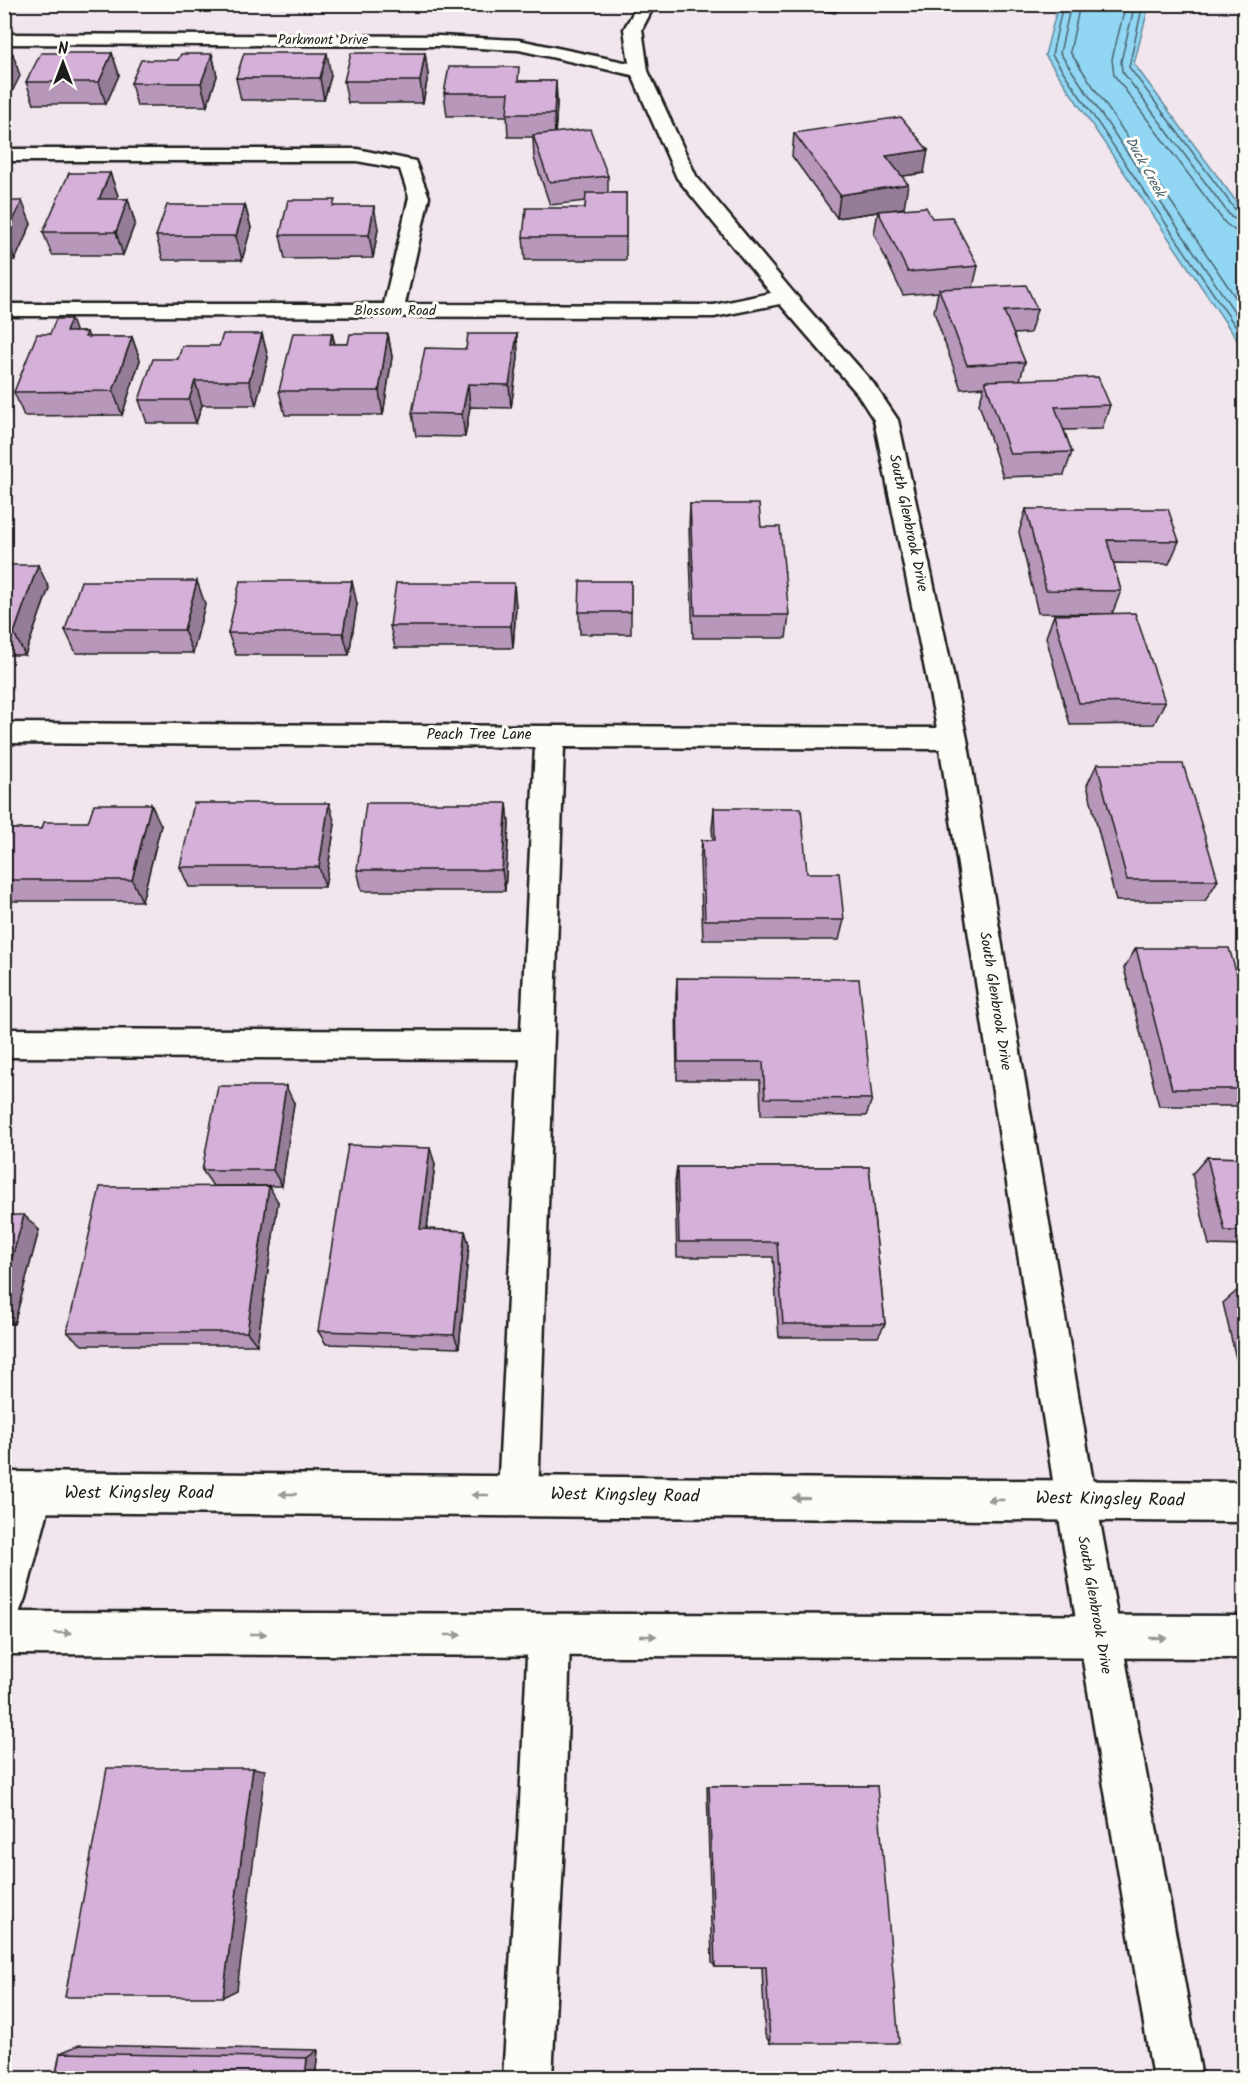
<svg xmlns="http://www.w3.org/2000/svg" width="1249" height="2083" font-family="Kalam,sans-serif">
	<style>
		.water { fill: #91d6f3; stroke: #628c9d; stroke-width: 1.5 }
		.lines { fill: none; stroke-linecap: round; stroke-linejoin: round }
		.shore { stroke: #4b6672; stroke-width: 1.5 }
		.minor-casing { stroke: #1c1c1c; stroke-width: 5 }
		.major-casing { stroke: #1c1c1c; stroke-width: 5 }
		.minor { fill: #fdfcf7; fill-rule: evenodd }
		.major { fill: #fdfcf7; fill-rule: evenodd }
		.wall { fill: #b797ba; stroke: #1c1c1c; stroke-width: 1.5 }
		.shaded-wall { fill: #957b97; stroke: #1c1c1c; stroke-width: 1.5 }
		.building { fill: #d5b0d8; stroke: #1c1c1c; stroke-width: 1.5 }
		.oneway { fill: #989794 }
		.labels { text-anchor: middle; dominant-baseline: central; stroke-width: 6; stroke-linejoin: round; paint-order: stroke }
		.far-street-label { font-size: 14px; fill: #1c1c1c; stroke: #fdfcf7 }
		.far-water-label { font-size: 14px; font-style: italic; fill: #455d67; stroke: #fdfcf7 }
		.street-label { font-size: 15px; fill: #1c1c1c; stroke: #fdfcf7 }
		.near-street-label { font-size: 18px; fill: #1c1c1c; stroke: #fdfcf7 }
	</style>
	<rect width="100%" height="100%" fill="#f1e5ee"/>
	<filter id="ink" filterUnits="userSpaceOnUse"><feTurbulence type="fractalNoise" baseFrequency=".0167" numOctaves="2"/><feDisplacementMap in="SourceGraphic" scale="12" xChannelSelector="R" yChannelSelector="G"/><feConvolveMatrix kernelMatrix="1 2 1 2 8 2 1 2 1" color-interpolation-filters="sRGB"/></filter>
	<g filter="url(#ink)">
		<polygon class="water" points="1058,5 1149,5 1134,64 1244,212 1244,350 1045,55"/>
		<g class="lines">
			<g class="shore">
				<polyline points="1063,4 1052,55 1244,339"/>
				<polyline points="1071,4 1060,53 1244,326"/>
				<polyline points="1080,4 1070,52 1244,310"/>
				<polyline points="1126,4 1112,59 1114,75 1225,223 1234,230 1244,232"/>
				<polyline points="1135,4 1121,61 1122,71 1231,217 1244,223"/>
				<polyline points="1143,4 1129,67 1237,212 1244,215"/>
			</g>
			<g class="minor-casing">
				<g id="minor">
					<polygon points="638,4 655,4 642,29 648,71 696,176 793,292 873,383 898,420 967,739 1096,1500 1202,2078 1153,2078 1056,1500 940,749 564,747 538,1495 532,1509 518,1515 504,1509 498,1495 520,1059 4,1057 4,1029 521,1031 535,747 4,743 4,723 937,728 874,420 856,392 780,304 714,317 4,316 4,304 384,304 409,197 400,169 357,161 4,161 4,149 357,149 415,161 429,197 405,304 714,305 771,293 677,178 632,75 519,50 439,46 4,44 4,34 439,36 519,40 629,63 624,29"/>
					<polygon points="33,1472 47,1478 53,1492 25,1598 19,1613 4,1619 4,1522 19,1478"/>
					<polygon points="549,1615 564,1621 570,1636 565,1822 552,2078 503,2078 519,1822 528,1636 534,1621"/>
				</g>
			</g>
			<g class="major-casing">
				<g id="major">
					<polygon points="4,1472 1244,1482 1244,1522 4,1512"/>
					<polygon points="4,1612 1244,1616 1244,1658 4,1654"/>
				</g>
			</g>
			<use href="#minor" class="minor"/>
			<use href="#major" class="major"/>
		</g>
		<g class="wall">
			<polygon points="89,4 168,4 166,8 90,8"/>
			<rect x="191" y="4" width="72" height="1"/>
			<polygon points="324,4 362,4 361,6 324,6"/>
			<polygon points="392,4 447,4 447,7 393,7"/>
			<rect x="479" y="4" width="68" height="4"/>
			<polygon points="789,4 841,4 835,13"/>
			<polygon points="112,53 119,75 106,104 34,104 26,82"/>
			<polygon points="425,53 428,75 423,103 348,103 344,81"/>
			<polygon points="212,54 217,76 207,106 137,106 131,83 178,60"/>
			<polygon points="331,76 324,100 241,100 236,78"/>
			<polygon points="520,81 556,81 557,104 555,133 608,176 608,193 626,193 626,260 525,260 523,237 585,208 586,201 550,205 534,158 533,137 508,137 507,116 447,116 444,93"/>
			<polygon points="794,133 924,173 902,176 904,208 889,210 932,218 978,266 973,287 1037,309 1030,333 1013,334 1025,362 1020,380 1110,405 1102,429 1064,430 1072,452 1064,475 1003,477 979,404 984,387 961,389 934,312 938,292 903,295 874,234 878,212 837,218 792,156"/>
			<polygon points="110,173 118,196 116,199 128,199 135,223 123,255 52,255 43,232"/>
			<polygon points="4,201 31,224 15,260 4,260"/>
			<polygon points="245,205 251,228 242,260 163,260 156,236"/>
			<polygon points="336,206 378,229 373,258 285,259 280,235"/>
			<polygon points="76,332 87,332 89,337 132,337 140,360 122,415 24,416 14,392 50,334"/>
			<polygon points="332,333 335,344 348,344 388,334 392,357 383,415 285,415 279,391"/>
			<polygon points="262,334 268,358 256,405 202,405 196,423 147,423 139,400 178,359"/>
			<polygon points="517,334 518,358 511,408 470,407 465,437 416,436 412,413 466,349"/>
			<polygon points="690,504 761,527 789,615 786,638 693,638 689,527"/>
			<polygon points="1026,509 1179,541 1169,564 1113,563 1121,591 1112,614 1038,613 1019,532"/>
			<polygon points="4,565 49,588 25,655 4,655"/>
			<polygon points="631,581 631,634 580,634 579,612"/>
			<polygon points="205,604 193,653 76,653 65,630"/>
			<polygon points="357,604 349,655 236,655 228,633"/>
			<polygon points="516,606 513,648 395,648 390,626"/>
			<polygon points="1054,615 1165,702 1154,724 1070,725 1046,637"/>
			<polygon points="1097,764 1218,880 1205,901 1116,901 1087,785"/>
			<polygon points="507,803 509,824 505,891 362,891 357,870"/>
			<polygon points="714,808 807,873 844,920 839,940 703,940 700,861 702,840 713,840 712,829"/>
			<polygon points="335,824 325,887 189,887 180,867"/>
			<polygon points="161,825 142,901 4,901 4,829 42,829"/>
			<polygon points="1136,948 1245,1001 1245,1106 1159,1106 1124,968"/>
			<polygon points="677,978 872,1099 866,1116 761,1115 760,1080 677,1080 676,997"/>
			<polygon points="294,1103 282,1186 213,1186 202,1170"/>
			<polygon points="1207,1157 1245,1158 1245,1246 1209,1245 1192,1174"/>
			<polygon points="435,1164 427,1229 465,1231 469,1245 459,1348 326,1344 318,1331"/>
			<polygon points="677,1167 869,1167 885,1324 878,1337 779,1337 773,1257 677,1257 675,1183"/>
			<polygon points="278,1202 257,1345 82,1345 67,1332"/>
			<polygon points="4,1215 39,1230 14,1324 4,1324"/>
			<polygon points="1239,1289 1245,1289 1245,1367 1238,1367 1223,1303"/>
			<polygon points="707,1786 877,1786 770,2043 765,2035 762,1967 715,1967 712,1962"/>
			<polygon points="79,2045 318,2050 315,2079 55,2079 60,2053"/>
		</g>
		<g class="shaded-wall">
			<polygon points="836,4 841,4 835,13"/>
			<polygon points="112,53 119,75 106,104 99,82"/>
			<polygon points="327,53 331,76 324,100 320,78"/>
			<polygon points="425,53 428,75 423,103 420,81"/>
			<polygon points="13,54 20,76 6,104 4,99 4,69"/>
			<polygon points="212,54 217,76 207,106 201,83"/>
			<polygon points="556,81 557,104 555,137 554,114"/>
			<polygon points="928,150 924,173 882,179 886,156"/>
			<polygon points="110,173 118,196 107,223 99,199"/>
			<polygon points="908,184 904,208 837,218 840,195"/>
			<polygon points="128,199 135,223 123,255 116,232"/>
			<polygon points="22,201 31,224 15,260 6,236"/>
			<polygon points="245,205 251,228 242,260 236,236"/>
			<polygon points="374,206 378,229 373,258 369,235"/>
			<polygon points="71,319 79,342 66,332"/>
			<polygon points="332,333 337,356 330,344"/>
			<polygon points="262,334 268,358 256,405 249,381"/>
			<polygon points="388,334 392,357 383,415 379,391"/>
			<polygon points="517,334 518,358 511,408 509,385"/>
			<polygon points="132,337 140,360 122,415 113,391"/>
			<polygon points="4,353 7,359 4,365"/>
			<polygon points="195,381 202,405 196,423 189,400"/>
			<polygon points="468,384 470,407 465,437 462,414"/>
			<polygon points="38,565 49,588 25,655 14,633"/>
			<polygon points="197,581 205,604 193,653 184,630"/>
			<polygon points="352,581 357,604 349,655 343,633"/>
			<polygon points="514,583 516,606 513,648 511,626"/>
			<polygon points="329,803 335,824 325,887 319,867"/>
			<polygon points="507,803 509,824 505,891 502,870"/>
			<polygon points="151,804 161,825 142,901 132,880"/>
			<polygon points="286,1086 294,1103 282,1186 273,1170"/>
			<polygon points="430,1148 435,1164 425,1244 420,1229"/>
			<polygon points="269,1186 278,1202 257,1345 247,1332"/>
			<polygon points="24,1215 39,1230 14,1324 4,1316 4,1286"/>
			<polygon points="465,1231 469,1245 459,1348 454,1335"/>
			<polygon points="253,1768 265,1770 237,1990 223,1997"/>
			<polygon points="318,2050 315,2079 305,2079 307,2058"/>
		</g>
		<g class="building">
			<polygon points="41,53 112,53 99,82 26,82"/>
			<polygon points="244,53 327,53 320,78 236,78"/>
			<polygon points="351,53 425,53 420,81 344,81"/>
			<polygon points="4,54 13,54 4,69"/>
			<polygon points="181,54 212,54 201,83 131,83 141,60 178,60"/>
			<polygon points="449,67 519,67 518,81 556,81 554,114 507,114 509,93 444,93"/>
			<polygon points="901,117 928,150 886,156 908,184 840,195 794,133"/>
			<polygon points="590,129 608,176 549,182 533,135"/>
			<polygon points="69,173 110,173 99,199 128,199 116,232 43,232"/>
			<polygon points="586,193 626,193 626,237 523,237 526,208 585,208"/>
			<polygon points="288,200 335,200 333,206 374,206 369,235 280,235"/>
			<polygon points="4,201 22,201 6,236 4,236"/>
			<polygon points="167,205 245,205 236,236 156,236"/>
			<polygon points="926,207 932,218 952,217 978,266 908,272 878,211"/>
			<polygon points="1026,285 1037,309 1004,311 1025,362 967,365 939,289"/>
			<polygon points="56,319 71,319 66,332 87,332 85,337 132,337 113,391 14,392 37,334 50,334"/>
			<polygon points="293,333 332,333 330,344 348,344 350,334 388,334 379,391 279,391"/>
			<polygon points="223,334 262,334 249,381 195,381 189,400 139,400 153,359 178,359 182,346 219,346"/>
			<polygon points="468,334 517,334 509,385 468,384 462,414 412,413 425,348 466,349"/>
			<polygon points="1098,377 1110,405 1055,407 1072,452 1010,454 985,381"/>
			<polygon points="690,504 759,504 761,527 780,527 789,615 695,615"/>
			<polygon points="1026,509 1168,509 1179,541 1107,540 1121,591 1046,590"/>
			<polygon points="4,565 38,565 14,633 4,633"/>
			<polygon points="81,581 197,581 184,630 65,630"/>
			<polygon points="240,581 352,581 343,633 228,633"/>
			<polygon points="580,581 631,581 631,612 579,612"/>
			<polygon points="396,583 514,583 511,626 390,626"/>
			<polygon points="1135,613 1165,702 1079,703 1054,615"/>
			<polygon points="1097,764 1183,764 1218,880 1127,880"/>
			<polygon points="194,803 329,803 319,867 180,867"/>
			<polygon points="366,803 507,803 502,870 357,870"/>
			<polygon points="94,804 151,804 132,880 4,880 4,829 42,829 44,822 88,822"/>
			<polygon points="714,808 801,808 807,873 839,873 844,920 705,920 702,840 715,840"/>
			<polygon points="1136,948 1229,948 1245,1001 1245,1089 1172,1089"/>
			<polygon points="677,978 859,979 872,1099 765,1098 763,1062 678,1062"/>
			<polygon points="218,1086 286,1086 273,1170 202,1170"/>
			<polygon points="348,1145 430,1148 420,1229 465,1231 454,1335 318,1331"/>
			<polygon points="1207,1157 1245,1158 1245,1231 1225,1231"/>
			<polygon points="677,1167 869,1167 885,1324 783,1324 777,1242 679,1242"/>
			<polygon points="269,1186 247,1332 67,1332 100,1187"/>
			<polygon points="4,1215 24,1215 4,1286"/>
			<polygon points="1239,1289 1245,1289 1245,1311"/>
			<polygon points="107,1768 253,1768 223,1997 65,1997"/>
			<polygon points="709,1786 877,1786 899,2043 770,2043 766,1967 715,1967"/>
			<polygon points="60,2053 307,2058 305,2079 55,2079"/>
		</g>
		<defs><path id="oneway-solid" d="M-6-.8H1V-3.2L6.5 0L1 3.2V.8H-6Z" transform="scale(1.5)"/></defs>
		<g class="oneway">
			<use href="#oneway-solid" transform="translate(288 1494) rotate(-180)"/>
			<use href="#oneway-solid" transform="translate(480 1495) rotate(-180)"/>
			<use href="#oneway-solid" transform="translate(801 1498) rotate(-179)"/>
			<use href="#oneway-solid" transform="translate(996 1500) rotate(-180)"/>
			<use href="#oneway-solid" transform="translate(63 1633)"/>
			<use href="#oneway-solid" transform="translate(258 1634)"/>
			<use href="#oneway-solid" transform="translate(453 1635)"/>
			<use href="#oneway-solid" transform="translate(648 1636)"/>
			<use href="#oneway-solid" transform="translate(1158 1638)"/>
		</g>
	</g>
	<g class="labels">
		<g class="far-street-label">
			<text x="323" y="40">Parkmont Drive</text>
			<text x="395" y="311">Blossom Road</text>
		</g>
		<g class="far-water-label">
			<text transform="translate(1145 167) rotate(61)">Duck Creek</text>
		</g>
		<g class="street-label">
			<text transform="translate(908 523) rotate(78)">South Glenbrook Drive</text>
			<text x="479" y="735">Peach Tree Lane</text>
			<text transform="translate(995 1001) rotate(81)">South Glenbrook Drive</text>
			<text transform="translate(1094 1605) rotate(80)">South Glenbrook Drive</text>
		</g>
		<g class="near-street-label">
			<text x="139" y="1493">West Kingsley Road</text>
			<text transform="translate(625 1496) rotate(1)">West Kingsley Road</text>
			<text transform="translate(1110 1500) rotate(1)">West Kingsley Road</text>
		</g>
	</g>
	<rect width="1249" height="2083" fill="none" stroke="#fdfcf7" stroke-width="24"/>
	<rect x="12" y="12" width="1225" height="2059" fill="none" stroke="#1c1c1c" stroke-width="2" filter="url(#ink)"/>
	<g transform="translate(63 63)" stroke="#fdfcf7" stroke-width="4.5" paint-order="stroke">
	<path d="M0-4.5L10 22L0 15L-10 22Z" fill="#1c1c1c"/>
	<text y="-9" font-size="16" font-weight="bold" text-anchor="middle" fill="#1c1c1c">N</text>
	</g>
</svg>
